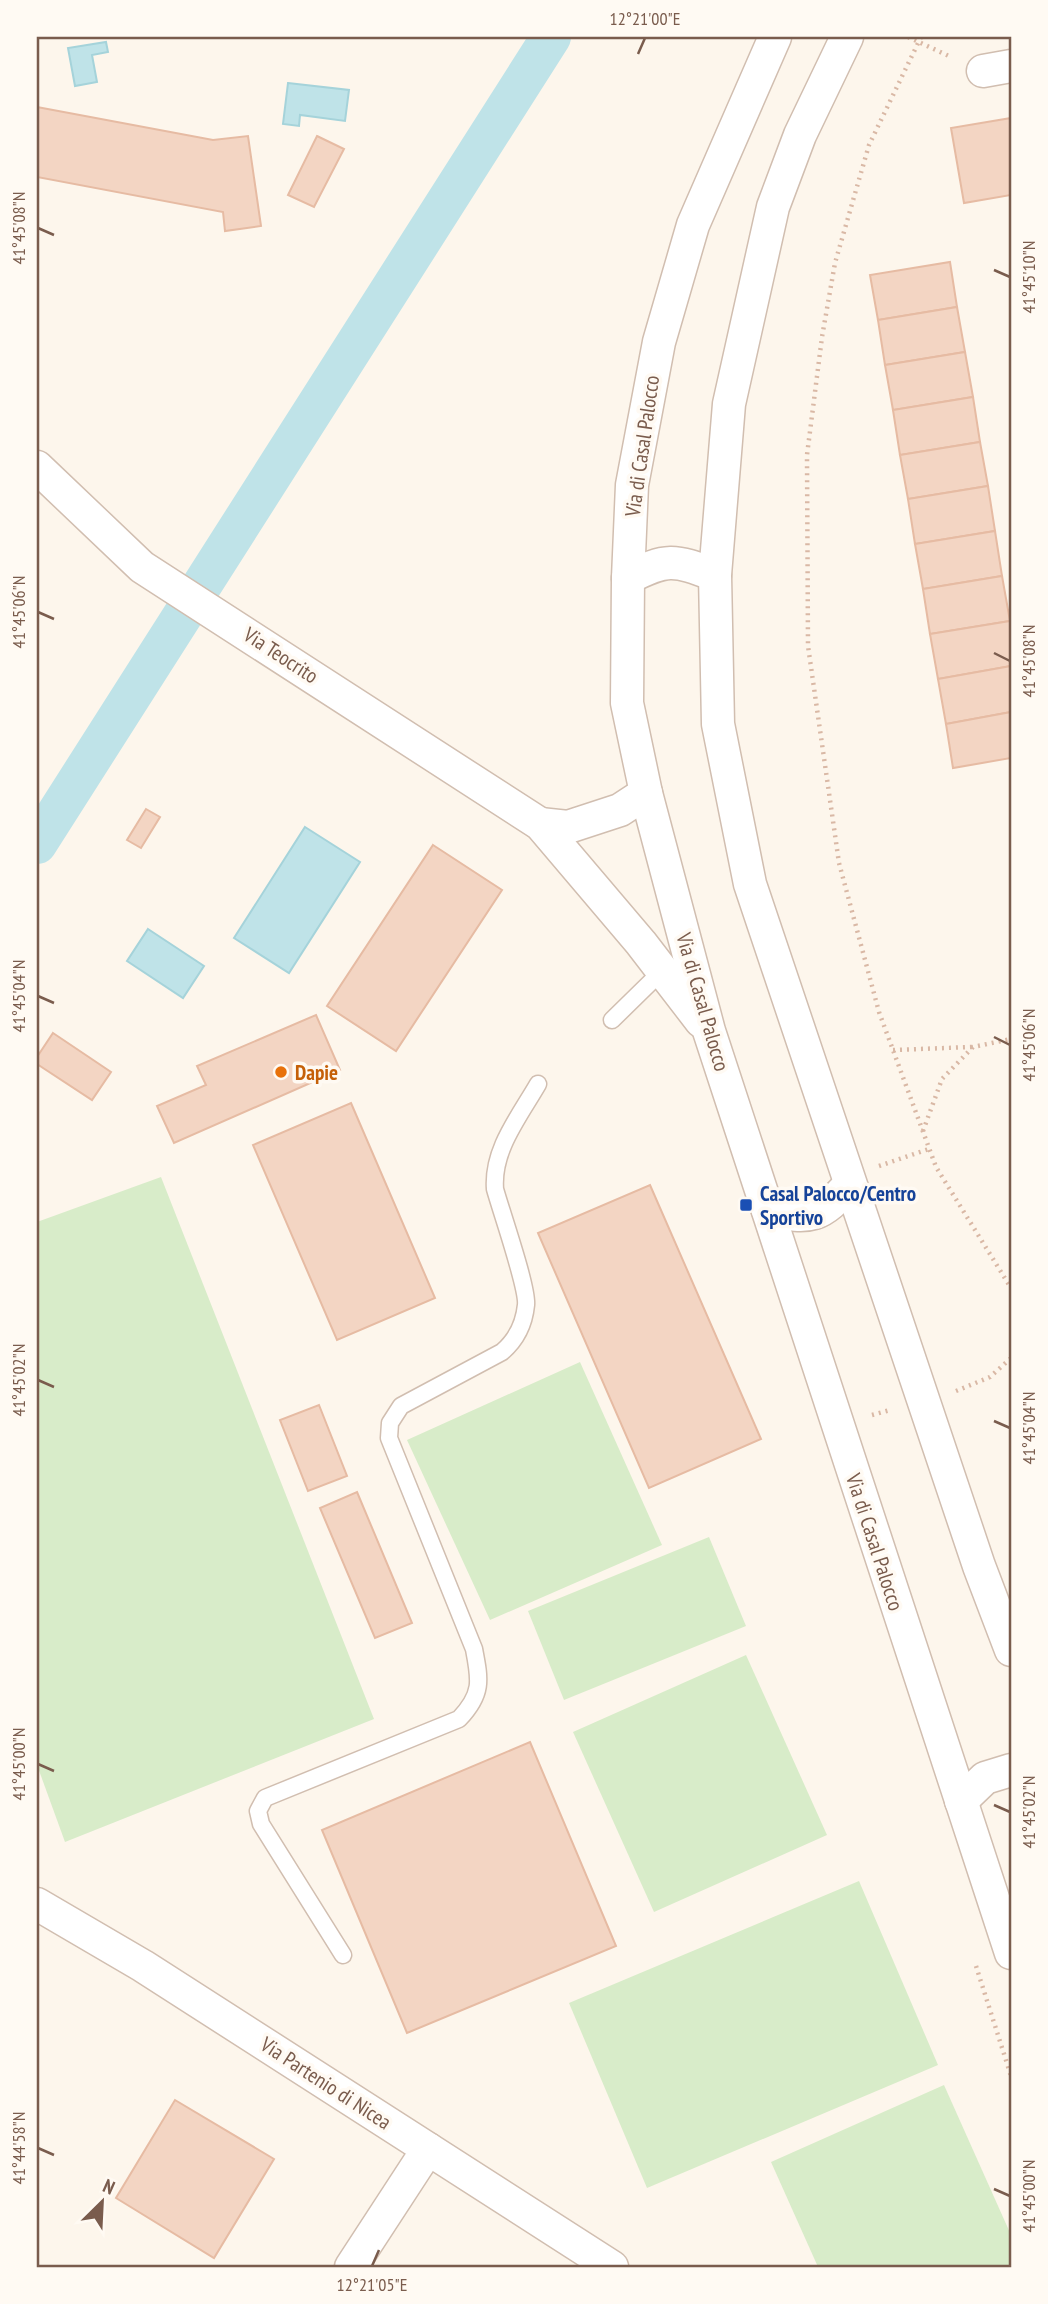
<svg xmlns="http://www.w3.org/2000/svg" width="1048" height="2304" font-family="'PT Sans Narrow',sans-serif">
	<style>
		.green { fill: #d8ecc9 }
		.water { fill: #bfe3e8; stroke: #a5d3da; stroke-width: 2 }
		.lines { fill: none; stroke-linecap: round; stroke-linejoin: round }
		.canal { stroke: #bfe3e8; stroke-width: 40 }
		.building { fill: #f3d5c3; stroke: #e6bba3; stroke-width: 2 }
		.service-casing { stroke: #d1beb0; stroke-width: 19 }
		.minor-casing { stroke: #d1beb0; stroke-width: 35 }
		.path { stroke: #d9b8a5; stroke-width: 4.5; stroke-dasharray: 2 5; stroke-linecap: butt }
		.service { stroke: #fff; stroke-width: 16 }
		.minor { stroke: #fff; stroke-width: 32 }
		.ticks { fill: none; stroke: #7a5c4d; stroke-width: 2.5 }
		.food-dot { fill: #e8710a; stroke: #fffaf3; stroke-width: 2.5 }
		.transit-dot { fill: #1a4fb4; stroke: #fffaf3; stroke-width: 2.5 }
		.labels { text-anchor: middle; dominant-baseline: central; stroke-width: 7; stroke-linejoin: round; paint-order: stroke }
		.street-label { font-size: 21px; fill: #7a5c4d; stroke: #fffaf3 }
		.food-label { font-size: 21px; font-weight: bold; fill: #c56008; stroke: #fffaf3; text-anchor: start }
		.transit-label { font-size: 21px; font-weight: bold; fill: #164399; stroke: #fffaf3; text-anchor: start }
		.neatline { fill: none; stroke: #7a5c4d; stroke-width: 2.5 }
		.ticks-label { font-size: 18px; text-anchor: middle; fill: #7a5c4d }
	</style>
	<rect width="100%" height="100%" fill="#fdf6ec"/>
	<g class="green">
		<polygon points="161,1177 374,1719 65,1842 37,1765 37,1222"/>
		<polygon points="580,1362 662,1545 490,1620 407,1440"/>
		<polygon points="709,1537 746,1626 564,1700 528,1611"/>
		<polygon points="746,1655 827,1835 654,1912 573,1732"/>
		<polygon points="859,1881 938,2065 647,2188 569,2003"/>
		<polygon points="944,2085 1011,2235 1011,2267 818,2267 771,2162"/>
	</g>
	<g class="water">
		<polygon points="106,42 108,52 92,55 97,82 75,86 68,48"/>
		<polygon points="288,83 349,90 345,121 300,115 299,126 283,124"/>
		<polygon points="305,827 360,862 289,973 234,938"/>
		<polygon points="148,929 204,966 183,998 127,961"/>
	</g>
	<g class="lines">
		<polyline class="canal" points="37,844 551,37"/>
	</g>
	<g class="building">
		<polygon points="37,107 213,140 248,136 261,226 225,231 223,212 37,177"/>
		<polygon points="1011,118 1011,195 964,203 951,128"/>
		<polygon points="317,136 344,149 314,207 288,195"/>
		<polygon points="950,262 957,307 878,320 870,275"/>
		<polygon points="957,307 965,352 885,365 878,320"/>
		<polygon points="965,352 973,397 893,410 885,365"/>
		<polygon points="973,397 980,442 900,455 893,410"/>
		<polygon points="980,442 988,486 908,499 900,455"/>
		<polygon points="988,486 995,531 915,544 908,499"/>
		<polygon points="995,531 1002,576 923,589 915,544"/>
		<polygon points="1002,576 1010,621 930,634 923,589"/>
		<polygon points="1010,621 1011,666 938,679 930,634"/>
		<polygon points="1011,666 1011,712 946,724 938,679"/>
		<polygon points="1011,712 1011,758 953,768 946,724"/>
		<polygon points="146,809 160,817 141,848 127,840"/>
		<polygon points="433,845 502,890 396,1051 327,1006"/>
		<polygon points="316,1015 340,1070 174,1143 157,1106 206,1085 197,1066"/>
		<polygon points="53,1033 111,1072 92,1100 37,1064 37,1057"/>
		<polygon points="351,1103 435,1298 337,1340 253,1145"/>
		<polygon points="650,1185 761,1439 649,1488 538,1233"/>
		<polygon points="319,1405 347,1476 308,1491 280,1420"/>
		<polygon points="357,1492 412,1623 375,1638 320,1508"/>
		<polygon points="530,1742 616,1946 407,2033 322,1830"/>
		<polygon points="175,2100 274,2159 214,2258 116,2198"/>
	</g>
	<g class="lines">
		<g class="service-casing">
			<g id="service">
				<polyline points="612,1020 662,971"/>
				<path d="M343 1955 261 1824 258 1811 265 1798 459 1719C483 1694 480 1680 474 1649L389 1438 390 1423 401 1406 502 1352C516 1340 524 1325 526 1305 528 1288 501 1211 495 1189 492 1150 519 1117 538 1084"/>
			</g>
		</g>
		<g class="minor-casing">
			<g id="minor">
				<polyline points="775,37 693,225 659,342 632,485 628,578 627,703 646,793 709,1031 1011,1953"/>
				<polyline points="847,37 800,135 773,207 729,404 715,575 718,724 750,884 979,1566 1011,1650"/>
				<polyline points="983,71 1011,66"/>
				<polyline points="37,467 142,567 540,824 641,943 701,1021"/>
				<path d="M628 578C667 558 673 559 715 575"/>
				<polyline points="540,824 568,827 620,810 646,793"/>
				<path d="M768 1210C812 1220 820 1217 850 1184"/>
				<polyline points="961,1801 985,1778 1011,1770"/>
				<polyline points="37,1904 143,1966 612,2267"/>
				<polyline points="351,2267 428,2149"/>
			</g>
		</g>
		<g class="path">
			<polyline points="908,37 951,57"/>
			<polyline points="921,37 869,145 835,263 822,337 807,455 808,646 839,863 879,1012 936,1167 1011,1288"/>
			<polyline points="893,1050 972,1047"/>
			<polyline points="923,1131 942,1079 973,1047 1011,1039"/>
			<polyline points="879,1166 929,1149"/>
			<polyline points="956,1391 990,1377 1011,1358"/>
			<polyline points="872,1415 890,1410"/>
			<polyline points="976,1966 1011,2076"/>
		</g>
		<use href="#service" class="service"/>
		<use href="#minor" class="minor"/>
	</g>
	<path class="ticks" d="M638 54 645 38M38 228 54 235M994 270 1010 277M38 612 54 619M994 653 1010 661M38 996 54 1003M994 1037 1010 1045M38 1380 54 1387M994 1421 1010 1428M38 1764 54 1771M994 1805 1010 1812M38 2148 54 2155M994 2189 1010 2196M372 2266 379 2250"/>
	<circle class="food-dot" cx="281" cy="1072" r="7"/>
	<rect class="transit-dot" x="739" y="1198" width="14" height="14" rx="3.5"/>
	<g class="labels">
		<g class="street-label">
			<text transform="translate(642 446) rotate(-82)">Via di Casal Palocco</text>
			<text transform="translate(281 655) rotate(33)">Via Teocrito</text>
			<text transform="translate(703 1002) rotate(74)">Via di Casal Palocco</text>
			<text transform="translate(875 1542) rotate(72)">Via di Casal Palocco</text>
			<text transform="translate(326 2083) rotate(33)">Via Partenio di Nicea</text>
		</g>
		<g class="food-label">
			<text x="295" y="1072">Dapie</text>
		</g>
		<g class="transit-label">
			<text x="760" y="1193">Casal Palocco/Centro<tspan x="760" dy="24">Sportivo</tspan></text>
		</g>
	</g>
	<rect width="1048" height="2304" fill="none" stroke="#fffaf3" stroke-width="77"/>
	<g transform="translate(102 2202) rotate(24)" stroke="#fffaf3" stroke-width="5" paint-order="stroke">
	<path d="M0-5L12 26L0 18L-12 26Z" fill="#7a5c4d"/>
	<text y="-10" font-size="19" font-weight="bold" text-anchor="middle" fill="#7a5c4d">N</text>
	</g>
	<rect x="38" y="38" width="972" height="2228" class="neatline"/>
	<g class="ticks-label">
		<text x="645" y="25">12°21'00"E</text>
		<text transform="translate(19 228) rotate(-90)" y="6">41°45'08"N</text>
		<text transform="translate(1029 277) rotate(-90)" y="6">41°45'10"N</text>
		<text transform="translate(19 612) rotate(-90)" y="6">41°45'06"N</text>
		<text transform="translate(1029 661) rotate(-90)" y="6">41°45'08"N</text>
		<text transform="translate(19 996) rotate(-90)" y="6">41°45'04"N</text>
		<text transform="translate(1029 1045) rotate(-90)" y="6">41°45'06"N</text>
		<text transform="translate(19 1380) rotate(-90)" y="6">41°45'02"N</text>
		<text transform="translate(1029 1428) rotate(-90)" y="6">41°45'04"N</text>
		<text transform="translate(19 1764) rotate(-90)" y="6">41°45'00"N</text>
		<text transform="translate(1029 1812) rotate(-90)" y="6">41°45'02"N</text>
		<text transform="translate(19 2148) rotate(-90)" y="6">41°44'58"N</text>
		<text transform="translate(1029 2196) rotate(-90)" y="6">41°45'00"N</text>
		<text x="372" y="2291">12°21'05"E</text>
	</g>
</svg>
